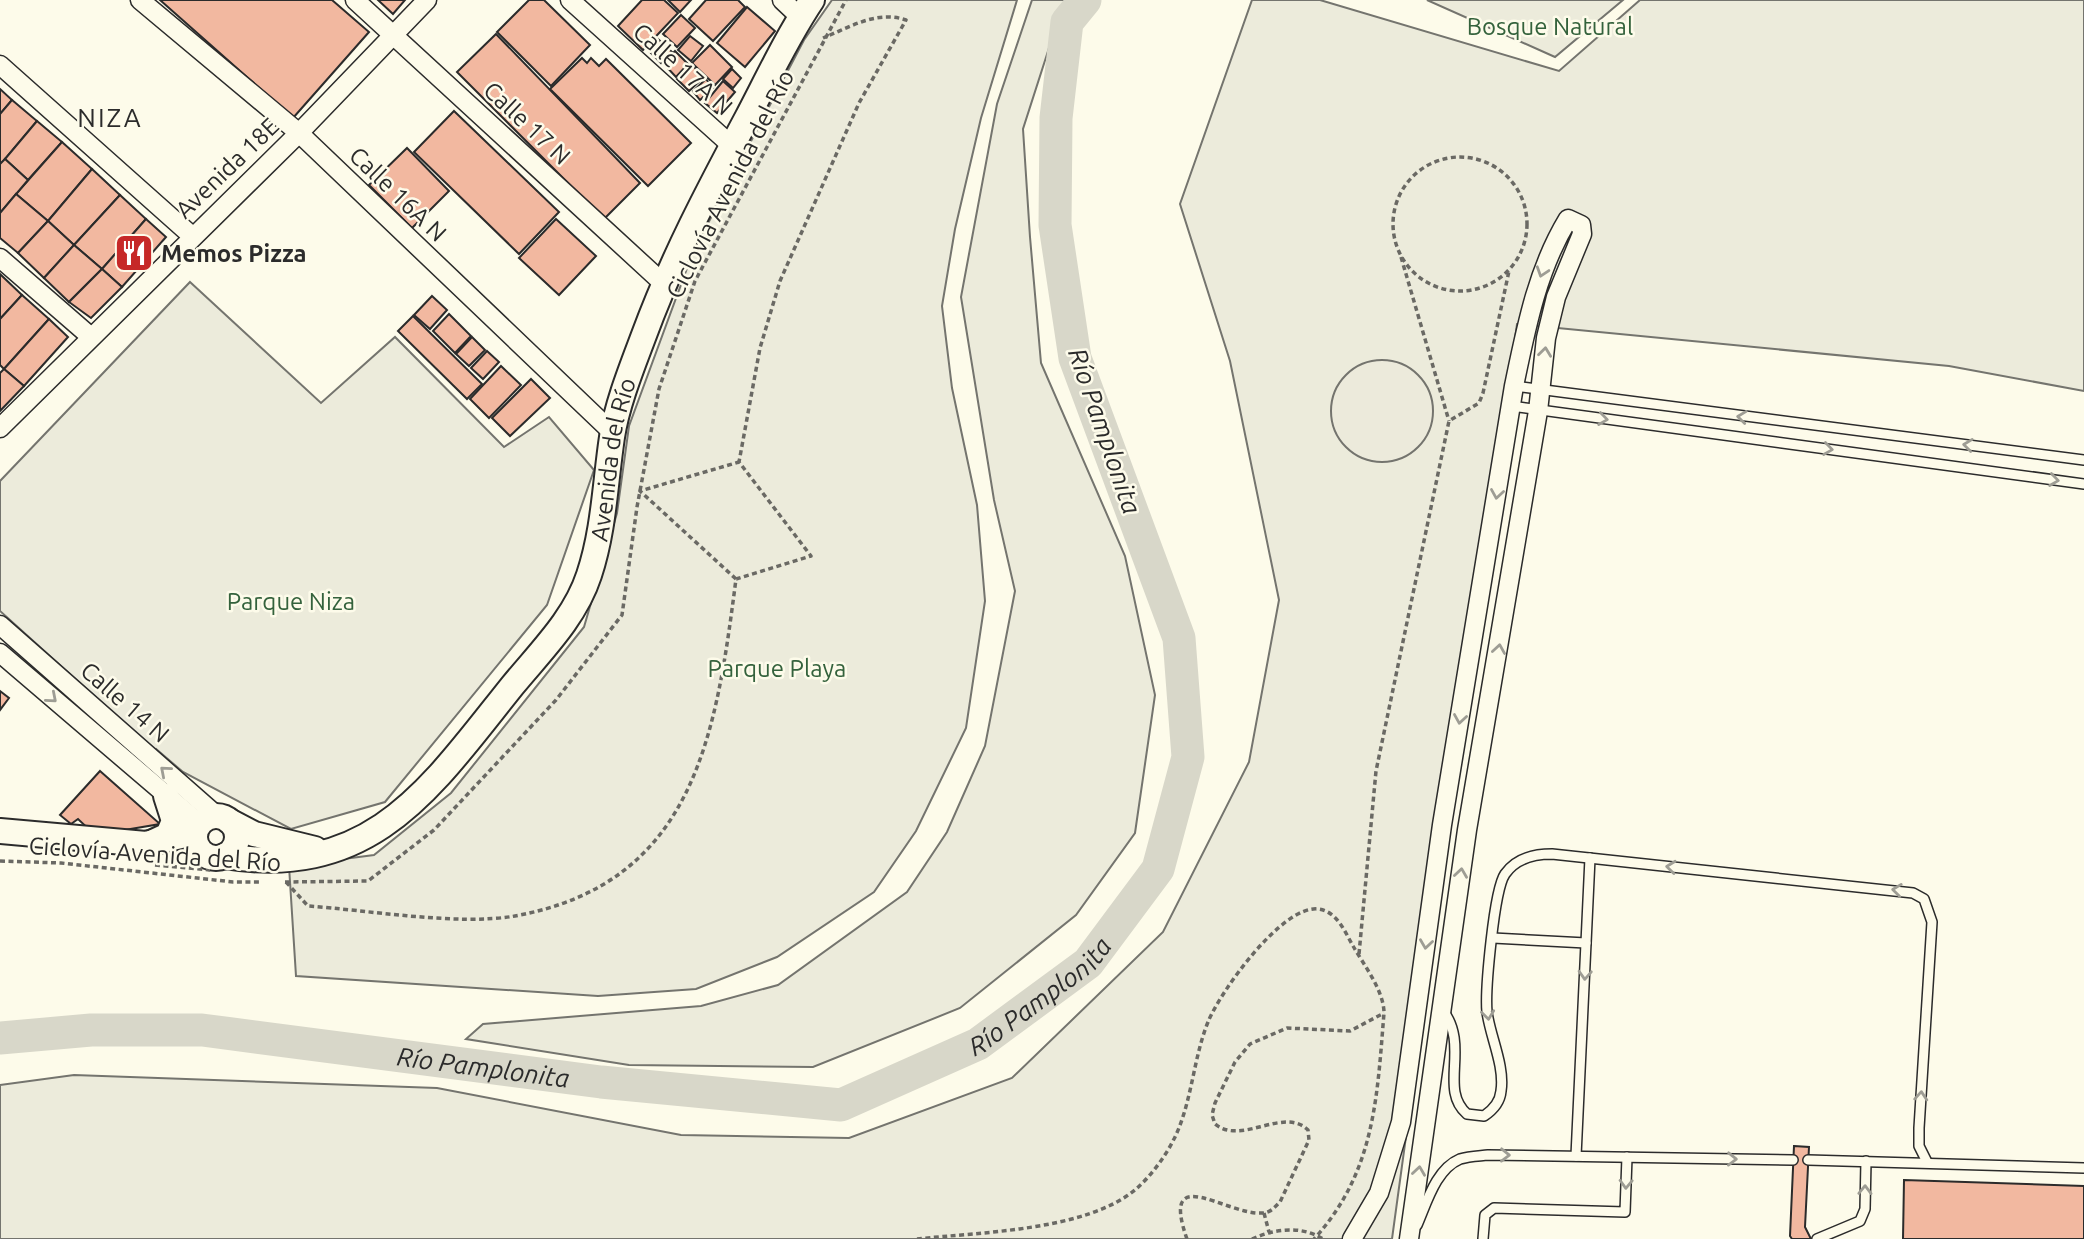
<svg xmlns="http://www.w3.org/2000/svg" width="2084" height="1239" font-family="Ubuntu,sans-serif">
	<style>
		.green { fill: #ecebdb; stroke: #74746e; stroke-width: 2 }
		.parking { fill: #eceadb; stroke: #74746e; stroke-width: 2 }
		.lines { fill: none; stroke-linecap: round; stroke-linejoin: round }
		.river { stroke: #d8d7c9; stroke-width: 33 }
		.building { fill: #f2b8a0; stroke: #2b2b2b; stroke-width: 2 }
		.service-casing { stroke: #2b2b2b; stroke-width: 12 }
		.minor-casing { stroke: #2b2b2b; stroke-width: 21 }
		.secondary-casing { stroke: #2b2b2b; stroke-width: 28 }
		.path { stroke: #6a6964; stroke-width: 3.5; stroke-dasharray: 5 3.5; stroke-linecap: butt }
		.service { stroke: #fdfbea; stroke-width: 9 }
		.minor { stroke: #fdfbea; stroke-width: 18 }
		.secondary { stroke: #fdfbea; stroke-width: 24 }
		.oneway { stroke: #9e9d94 }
		.labels { text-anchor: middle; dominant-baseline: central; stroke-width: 5; stroke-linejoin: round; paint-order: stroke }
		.park-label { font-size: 24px; fill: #34623c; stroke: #fdfbea }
		.street-label { font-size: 24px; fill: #2b2b2b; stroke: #fdfbea }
		.poi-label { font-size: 24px; font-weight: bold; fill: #2b2b2b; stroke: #fdfbea; text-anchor: start }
		.neighbourhood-label { font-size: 26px; letter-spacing: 2px; fill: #2b2b2b; stroke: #fdfbea }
		.water-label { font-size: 26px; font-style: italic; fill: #2b2b2b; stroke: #fdfbea }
	</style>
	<rect width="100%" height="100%" fill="#fdfbea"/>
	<g class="green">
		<polygon points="832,0 1017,0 981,118 955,229 942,306 952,388 977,505 985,601 966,728 916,831 874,892 777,957 696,989 598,996 296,976 289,866 374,855 451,793 584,627 617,513 629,426 693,252 804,40"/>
		<polygon points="1032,0 1073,0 1059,17 1023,129 1030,237 1041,363 1125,556 1155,695 1135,833 1076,915 960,1008 813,1067 629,1065 466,1039 483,1024 701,1006 778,985 907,892 947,832 985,746 1015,591 994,500 961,297 997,104"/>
		<polygon points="1252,0 1320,0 1559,71 1640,0 2084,0 2084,391 1949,366 1517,324 1392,1239 0,1239 0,1085 74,1075 437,1088 681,1135 849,1138 1012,1078 1163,932 1249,762 1279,600 1230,361 1180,204"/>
		<polygon points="1427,0 1623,0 1555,57"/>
		<polygon points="190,282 321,403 395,337 504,447 549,417 594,470 547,605 385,802 291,829 183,772 156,749 154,750 0,611 0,481"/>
	</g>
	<circle class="parking" cx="1382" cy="411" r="51"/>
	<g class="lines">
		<path class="river" id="s1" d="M0 1038 91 1030H202L601 1082 841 1105 978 1044 1088 963 1158 869 1188 757 1179 638 1075 358 1055 225 1056 118 1067 22 1085 0"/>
	</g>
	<g class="building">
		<polygon points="160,0 332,0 369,32 293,118"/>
		<polygon points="378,0 405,0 393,14"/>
		<polygon points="529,0 544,0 590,45 551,86 497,32"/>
		<polygon points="642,0 664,0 678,13 643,50 618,26"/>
		<polygon points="668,0 691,0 680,12"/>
		<polygon points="706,0 738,0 745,7 713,41 689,19"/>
		<polygon points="747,7 775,31 745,67 717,43"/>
		<polygon points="681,15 695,28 677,47 663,34"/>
		<polygon points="496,34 640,183 604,219 457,72"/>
		<polygon points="690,36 703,46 691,61 678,50"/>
		<polygon points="658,39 672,52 661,63 648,50"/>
		<polygon points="710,45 732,67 715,85 692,63"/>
		<polygon points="675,51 688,64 676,77 663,63"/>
		<polygon points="582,58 587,63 591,58 599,66 606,59 691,143 648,186 550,89"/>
		<polygon points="692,65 704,77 689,91 677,79"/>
		<polygon points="732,69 741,78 733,88 723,79"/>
		<polygon points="706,79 713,88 700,100 693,91"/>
		<polygon points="723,81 735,92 717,113 705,103"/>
		<polygon points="0,89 12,100 0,114"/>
		<polygon points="12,100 37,121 0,165 0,114"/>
		<polygon points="454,111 559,212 519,254 414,152"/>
		<polygon points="37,121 62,142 28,180 5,159"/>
		<polygon points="62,142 92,169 48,221 16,194"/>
		<polygon points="407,148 449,191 412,228 369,185"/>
		<polygon points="5,159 28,180 0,213 0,164"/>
		<polygon points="92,169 120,195 74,245 48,221"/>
		<polygon points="16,194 48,221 18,253 0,238 0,213"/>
		<polygon points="120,195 146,219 102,269 74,245"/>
		<polygon points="146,219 166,237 122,287 102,269"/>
		<polygon points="556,219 596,256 559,295 519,258"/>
		<polygon points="48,221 74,245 44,278 18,253"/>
		<polygon points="74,245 102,269 69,302 44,278"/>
		<polygon points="102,269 122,287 91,318 69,302"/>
		<polygon points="0,274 22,295 0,319"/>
		<polygon points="22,295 49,319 4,369 0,365 0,319"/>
		<polygon points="432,296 447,310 430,329 414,315"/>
		<polygon points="449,314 471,336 455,353 433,331"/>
		<polygon points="413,316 482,384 467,399 398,331"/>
		<polygon points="49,319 68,337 24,386 4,369"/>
		<polygon points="472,337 485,350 469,366 456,354"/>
		<polygon points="487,351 499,362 483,379 471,368"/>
		<polygon points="501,366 521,385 489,418 470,399"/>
		<polygon points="4,369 24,386 0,411 0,373"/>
		<polygon points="531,379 550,398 510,436 492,418"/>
		<polygon points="0,691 9,698 0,710"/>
		<polygon points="100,771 160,824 95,835 78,819 71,824 60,815"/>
		<polygon points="1794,1146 1809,1147 1805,1227 1811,1239 1792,1239 1790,1236"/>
		<polygon points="1904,1180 2084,1186 2084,1239 1903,1239"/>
	</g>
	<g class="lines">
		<g class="service-casing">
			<g id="service">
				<polyline points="1514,386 2084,460"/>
				<polyline points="1511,406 2084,484"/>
				<polyline points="1493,938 1586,943"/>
				<path d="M1442 1009C1471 1046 1438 1089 1467 1114L1484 1116C1493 1110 1500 1102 1501 1091 1505 1066 1490 1036 1487 1012 1485 990 1494 890 1505 874 1516 858 1534 854 1552 854L1913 893 1924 899 1932 922 1919 1128V1146L1927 1162"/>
				<polyline points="1576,1156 1590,858"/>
				<polyline points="1808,1160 2084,1168"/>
				<path d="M1417 1225C1427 1202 1436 1169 1460 1159 1469 1156 1479 1156 1488 1155L1793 1160"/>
				<polyline points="1483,1239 1485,1215 1494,1208 1625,1212 1627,1157"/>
				<polyline points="1817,1239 1860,1221 1865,1209 1866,1161"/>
			</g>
		</g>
		<g class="minor-casing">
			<g id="minor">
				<polyline points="140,0 299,133 613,433"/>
				<polyline points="355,0 664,284"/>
				<polyline points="570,0 732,146"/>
				<polyline points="782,0 800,17"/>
				<polyline points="0,65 192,236"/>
				<polyline points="0,258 91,337"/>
				<polyline points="0,428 299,133 427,0"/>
				<polyline points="0,625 217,816"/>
				<polyline points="0,653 199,823"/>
				<path d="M1352 1239 1379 1193 1401 1122 1442 825 1514 386C1526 328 1537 270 1568 219L1581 225 1582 234 1556 297 1546 338 1538 411 1467 830 1409 1239"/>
			</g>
		</g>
		<g class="secondary-casing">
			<g id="secondary">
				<circle cx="216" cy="837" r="21"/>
				<polyline points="229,821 254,834 315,849"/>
				<polyline points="0,831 146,844 185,835 199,823"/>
				<polyline points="153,842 168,835 174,821 166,796"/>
				<path id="s2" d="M224 856C373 880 431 787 513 685 541 651 575 618 589 575 604 530 605 484 612 437 617 404 632 367 644 335 672 259 709 189 747 118 768 78 787 37 812 0"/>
			</g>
		</g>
		<g class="path">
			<circle cx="1460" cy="224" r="67"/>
			<polyline points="1401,257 1449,421"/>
			<polyline points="736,579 640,491 739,462"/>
			<polyline points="0,861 61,863 233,882 260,882"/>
			<polyline points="155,865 210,870"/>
			<polyline points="285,882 368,881 434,830 556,700 622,615 637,507 659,389 695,281 846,0"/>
			<path d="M286 882 308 906C367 910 458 926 515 916 696 883 716 733 736 579L811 556 739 462 760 348 780 281 859 103 906 20C877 10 850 27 823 38"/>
			<polyline points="1359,954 1376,771 1449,421 1479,403 1483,393 1509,271"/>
			<polyline points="1264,1213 1269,1232"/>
			<path d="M917 1239C980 1232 1087 1231 1136 1189 1151 1176 1165 1157 1174 1139 1192 1103 1193 1059 1208 1022 1220 992 1282 905 1318 909 1337 911 1345 932 1353 946 1364 965 1384 991 1384 1013 1377 1098 1375 1172 1314 1239"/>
			<path d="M1187 1239C1159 1160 1228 1216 1262 1213 1270 1213 1274 1208 1280 1202L1309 1140 1308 1130C1284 1106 1241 1146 1215 1124L1212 1115 1215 1103 1235 1062 1250 1044 1287 1028 1350 1031 1384 1013"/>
			<path d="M1252 1239C1274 1229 1301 1225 1323 1239"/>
		</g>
		<use href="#service" class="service"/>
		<use href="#minor" class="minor"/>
		<use href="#secondary" class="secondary"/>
	</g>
	<defs><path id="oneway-chevron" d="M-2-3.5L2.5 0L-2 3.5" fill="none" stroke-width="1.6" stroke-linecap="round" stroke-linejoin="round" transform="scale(1.75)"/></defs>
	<g class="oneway">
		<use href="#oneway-chevron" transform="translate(1542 272) rotate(108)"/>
		<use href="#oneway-chevron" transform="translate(1545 352) rotate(-83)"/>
		<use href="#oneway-chevron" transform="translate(1742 417) rotate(-173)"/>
		<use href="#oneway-chevron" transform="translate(1603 419) rotate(8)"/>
		<use href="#oneway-chevron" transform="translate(1968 445) rotate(-173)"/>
		<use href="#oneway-chevron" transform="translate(1828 449) rotate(8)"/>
		<use href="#oneway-chevron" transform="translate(2054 480) rotate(8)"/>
		<use href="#oneway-chevron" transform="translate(1497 494) rotate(99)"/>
		<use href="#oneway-chevron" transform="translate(1499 649) rotate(-81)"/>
		<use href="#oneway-chevron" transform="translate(52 698) rotate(41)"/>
		<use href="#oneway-chevron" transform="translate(1460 719) rotate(99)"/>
		<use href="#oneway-chevron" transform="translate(165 771) rotate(-139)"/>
		<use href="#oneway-chevron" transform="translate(1671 867) rotate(-174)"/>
		<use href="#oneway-chevron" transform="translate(1461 873) rotate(-82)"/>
		<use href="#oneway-chevron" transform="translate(1897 890) rotate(-173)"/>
		<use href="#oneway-chevron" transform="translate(1426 944) rotate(98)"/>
		<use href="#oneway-chevron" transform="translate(1585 975) rotate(93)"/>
		<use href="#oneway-chevron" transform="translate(1488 1015) rotate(83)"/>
		<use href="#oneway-chevron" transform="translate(1921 1096) rotate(-86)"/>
		<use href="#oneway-chevron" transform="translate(1505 1155) rotate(1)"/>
		<use href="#oneway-chevron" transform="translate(1732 1159) rotate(1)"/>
		<use href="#oneway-chevron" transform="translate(1419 1171) rotate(-82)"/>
		<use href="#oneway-chevron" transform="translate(1626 1184) rotate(92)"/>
		<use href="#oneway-chevron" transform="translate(1865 1190) rotate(-89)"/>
	</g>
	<defs>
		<g id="restaurant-square" transform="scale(2.0125)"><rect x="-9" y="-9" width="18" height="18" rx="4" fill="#c62828" stroke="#fdfbea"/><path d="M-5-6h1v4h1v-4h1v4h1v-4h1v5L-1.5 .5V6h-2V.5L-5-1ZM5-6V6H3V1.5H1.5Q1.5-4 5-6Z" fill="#fff"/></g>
	</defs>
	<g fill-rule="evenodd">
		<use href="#restaurant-square" x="134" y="253"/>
	</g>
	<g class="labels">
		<g class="park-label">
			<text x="1550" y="26">Bosque Natural</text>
			<text x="291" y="601">Parque Niza</text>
			<text x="777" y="668">Parque Playa</text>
		</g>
		<g class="street-label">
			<text transform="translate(683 69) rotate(42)">Calle 17A N</text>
			<text transform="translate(527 123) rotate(43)">Calle 17 N</text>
			<text transform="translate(227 168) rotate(-44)">Avenida 18E</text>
			<text transform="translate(730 184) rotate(-63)">Ciclovía Avenida del Río</text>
			<text transform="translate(398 194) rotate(44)">Calle 16A N</text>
			<text stroke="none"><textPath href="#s2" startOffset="611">Avenida del Río</textPath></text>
			<text transform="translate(125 702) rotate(41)">Calle 14 N</text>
			<text transform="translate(155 854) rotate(4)">Ciclovía Avenida del Río</text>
		</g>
		<g class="poi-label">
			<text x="161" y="253">Memos Pizza</text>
		</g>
		<g class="neighbourhood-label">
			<text x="110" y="117">NIZA</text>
		</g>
		<g class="water-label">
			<text transform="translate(1105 431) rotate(71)">Río Pamplonita</text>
			<text stroke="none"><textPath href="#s1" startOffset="1074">Río Pamplonita</textPath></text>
			<text stroke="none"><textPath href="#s1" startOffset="486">Río Pamplonita</textPath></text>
		</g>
	</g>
</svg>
